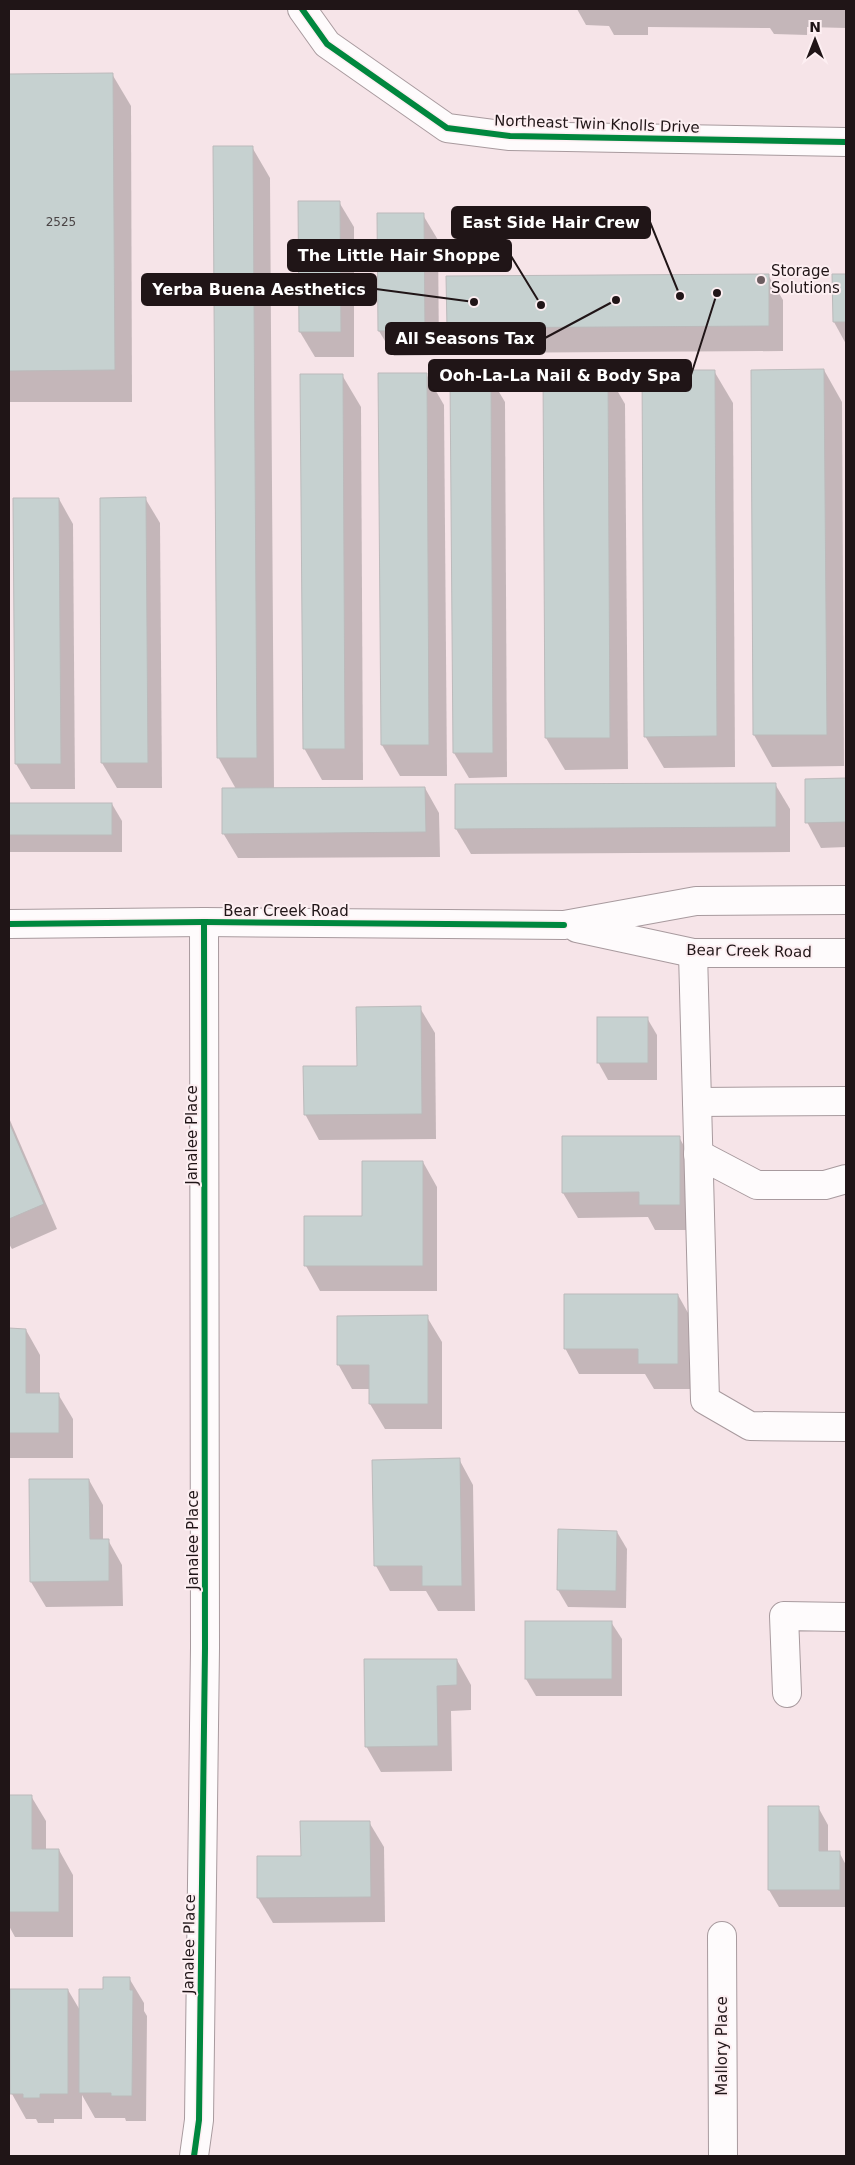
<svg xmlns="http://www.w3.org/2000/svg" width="855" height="2165" font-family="'DejaVu Sans',sans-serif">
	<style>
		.shadow { fill: #0003 }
		.building { fill: #c6d1d0; stroke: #bcbabb }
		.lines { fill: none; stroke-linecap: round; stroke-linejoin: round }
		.minor-casing { stroke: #a89a9e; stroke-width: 30 }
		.minor { stroke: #fefbfc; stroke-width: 28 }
		.cycleway-casing { stroke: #fdeff2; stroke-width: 9 }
		.cycleway { stroke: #00873e; stroke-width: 6 }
		.poi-dot { fill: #6b5d60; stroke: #fdeff2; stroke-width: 2 }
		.labels { text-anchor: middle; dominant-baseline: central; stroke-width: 4; stroke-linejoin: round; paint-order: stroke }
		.number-label { font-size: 12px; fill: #4a4445 }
		.street-label { font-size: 15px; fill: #201517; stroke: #fdeff2 }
		.poi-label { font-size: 15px; fill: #201517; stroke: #fdeff2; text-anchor: start }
		.leader { fill: none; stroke: #201517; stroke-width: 2 }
		.callout-dot { fill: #201517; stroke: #fdeff2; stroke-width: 2 }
		.callout { fill: #201517; stroke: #201517; stroke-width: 2 }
		.callout-label { font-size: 16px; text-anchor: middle; font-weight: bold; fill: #fff }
	</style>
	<rect width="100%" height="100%" fill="#f6e4e8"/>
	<g class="shadow">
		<polygon points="577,9 846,9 846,28 807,27 807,35 774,34 770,28 648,27 648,35 614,35 609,26 586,25"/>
		<polygon points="112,74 131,106 132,402 9,402 9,75"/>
		<polygon points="252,147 270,178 274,789 425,788 439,813 440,857 238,858 223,833 236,789 218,757"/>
		<polygon points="339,202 354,227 354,357 315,357 300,332"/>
		<polygon points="423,215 438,240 439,355 394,356 379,331"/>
		<polygon points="768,275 783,300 783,351 463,353 448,328"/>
		<polygon points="833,275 846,275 846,344 834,322"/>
		<polygon points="824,370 842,402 844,766 772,767 754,735 752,371"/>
		<polygon points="714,371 733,403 735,767 664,768 645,736"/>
		<polygon points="607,373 625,404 628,769 565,770 546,738"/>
		<polygon points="426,374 444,405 447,776 400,776 382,745"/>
		<polygon points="342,375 361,407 363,780 322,780 304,748"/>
		<polygon points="490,377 505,402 507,777 469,778 454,753"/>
		<polygon points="145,498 160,523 162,788 117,788 102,763 101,499"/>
		<polygon points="59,499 73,524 75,789 31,789 16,764"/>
		<polygon points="806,780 846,780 846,847 821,848 807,822"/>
		<polygon points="775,784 790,809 790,852 471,854 456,829"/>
		<polygon points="9,804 112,804 122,821 122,852 9,852"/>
		<polygon points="420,1008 435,1033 436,1139 319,1140 305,1114"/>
		<polygon points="647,1018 657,1035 657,1080 608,1080 598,1062"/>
		<polygon points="9,1118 57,1229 12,1249 9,1244"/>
		<polygon points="679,1137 693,1162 694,1230 655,1230 648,1217 578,1218 563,1193"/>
		<polygon points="423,1162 437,1187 437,1291 320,1291 306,1266 306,1217 363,1217"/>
		<polygon points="678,1295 692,1320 692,1389 654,1389 645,1374 579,1374 565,1348"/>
		<polygon points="427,1317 442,1342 442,1429 385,1429 370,1404 370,1389 352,1389 338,1364"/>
		<polygon points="9,1330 26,1330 40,1355 40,1394 58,1394 73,1419 73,1458 9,1458"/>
		<polygon points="459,1459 473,1485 475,1611 438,1611 426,1591 390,1591 376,1566 374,1461"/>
		<polygon points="89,1480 103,1505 103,1540 108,1540 122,1565 123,1606 46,1607 31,1582"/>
		<polygon points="617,1532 627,1549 626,1608 568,1607 558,1590"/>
		<polygon points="611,1622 622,1639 622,1696 536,1696 526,1679"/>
		<polygon points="457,1660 471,1685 471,1710 451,1711 452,1771 381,1772 366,1746"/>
		<polygon points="9,1796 31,1796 46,1821 46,1850 59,1850 73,1875 73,1937 15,1937 9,1926"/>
		<polygon points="818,1807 828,1825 828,1852 839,1852 846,1865 846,1907 779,1907 769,1890"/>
		<polygon points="369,1822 384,1847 385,1922 273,1923 258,1898 302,1857"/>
		<polygon points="129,1978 144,2003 144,2011 147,2016 146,2121 126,2121 125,2118 95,2118 82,2095 82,2119 54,2119 54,2123 38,2123 36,2119 26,2119 12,2094 68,1990 81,2012 104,1990"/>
	</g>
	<g class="building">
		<polygon points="113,73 115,370 9,371 9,74"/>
		<polygon points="213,146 253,146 257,758 217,758"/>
		<polygon points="298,201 340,201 341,332 299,332"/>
		<polygon points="377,213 424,213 425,330 378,331"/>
		<polygon points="769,274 769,326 447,328 446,276"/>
		<polygon points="832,274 846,274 846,322 833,322"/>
		<polygon points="824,369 827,735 753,735 751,370"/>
		<polygon points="642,370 715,370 717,736 644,737"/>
		<polygon points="608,371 610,738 545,738 543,372"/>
		<polygon points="378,373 427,373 429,745 381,745"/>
		<polygon points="300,374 343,374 345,749 303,749"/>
		<polygon points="491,375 493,753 453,753 450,376"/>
		<polygon points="146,497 148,763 101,763 100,498"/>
		<polygon points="13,498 59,498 61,764 15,764"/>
		<polygon points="846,778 846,822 805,823 805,779"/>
		<polygon points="776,783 776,827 455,829 455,784"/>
		<polygon points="425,787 426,832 222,834 222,788"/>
		<rect x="9" y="803" width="103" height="32"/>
		<polygon points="421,1006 422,1114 304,1115 303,1066 357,1066 356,1007"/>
		<rect x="597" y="1017" width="51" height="46"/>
		<polygon points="9,1122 44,1204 9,1219"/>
		<polygon points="562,1136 680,1136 680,1205 639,1205 639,1192 562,1193"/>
		<polygon points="362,1161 423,1161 423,1266 304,1266 304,1216 362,1216"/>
		<polygon points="564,1294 678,1294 678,1364 638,1364 638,1349 564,1349"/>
		<polygon points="428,1315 428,1404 369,1404 369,1365 337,1365 337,1316"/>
		<polygon points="9,1328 26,1329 26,1393 59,1393 59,1433 9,1433"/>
		<polygon points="460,1458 462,1586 422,1586 422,1566 374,1566 372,1460"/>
		<polygon points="29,1479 89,1479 90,1539 109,1539 109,1581 30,1582"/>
		<polygon points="558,1529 617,1531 616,1591 557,1590"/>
		<rect x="525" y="1621" width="87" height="58"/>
		<polygon points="364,1659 457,1659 457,1685 437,1686 438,1746 365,1747"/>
		<polygon points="9,1795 32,1795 32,1849 59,1849 59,1912 9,1912"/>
		<polygon points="768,1806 819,1806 819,1851 840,1851 840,1890 768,1890"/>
		<polygon points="300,1821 370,1821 371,1897 257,1898 257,1856 301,1856"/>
		<polygon points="103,1977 130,1977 130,1990 133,1990 132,2096 111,2096 111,2093 79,2093 79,1989 103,1989"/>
		<polygon points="10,1989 68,1989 68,2094 40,2094 40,2098 23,2098 23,2094 10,2094"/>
	</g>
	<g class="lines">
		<g class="minor-casing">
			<g id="minor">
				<polyline points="302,9 327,44 447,128 510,136 846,142"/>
				<polyline points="9,924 204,922 564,925 696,901 846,900"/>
				<polyline points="577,928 693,953 846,953"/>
				<polyline points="693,953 705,1400 750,1426 846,1427"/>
				<polyline points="697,1102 846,1101"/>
				<polyline points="698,1154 757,1185 825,1185 846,1179"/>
				<polyline points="787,1693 784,1616 846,1617"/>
				<polyline points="722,1936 723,2156"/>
				<polyline points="194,2156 199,2120 205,1648 204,922"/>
			</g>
		</g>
		<use href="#minor" class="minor"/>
		<g class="cycleway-casing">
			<g id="cycleway">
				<polyline points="302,9 327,44 447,128 510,136 846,142"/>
				<polyline points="9,924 204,922 564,925"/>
				<polyline points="194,2156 199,2120 205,1648 204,922"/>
			</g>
		</g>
		<use href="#cycleway" class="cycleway"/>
	</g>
	<circle class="poi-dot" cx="761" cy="280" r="5"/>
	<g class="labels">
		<g class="number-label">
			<text x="61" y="222">2525</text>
		</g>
		<g class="street-label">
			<text transform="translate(597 124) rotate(2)">Northeast Twin Knolls Drive</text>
			<text x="286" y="911">Bear Creek Road</text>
			<text transform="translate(749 951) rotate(1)">Bear Creek Road</text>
			<text transform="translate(192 1135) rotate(-90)">Janalee Place</text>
			<text transform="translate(193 1540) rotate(-90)">Janalee Place</text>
			<text transform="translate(189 1944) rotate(-89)">Janalee Place</text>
			<text transform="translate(722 2046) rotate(-90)">Mallory Place</text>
		</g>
		<g class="poi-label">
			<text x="771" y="271">Storage<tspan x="771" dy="17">Solutions</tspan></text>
		</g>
	</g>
	<path class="leader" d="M680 296L650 222M541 305L511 256M474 302L376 289M616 300L545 338M717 293L691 375"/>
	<g class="callout-dot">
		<circle cx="680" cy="296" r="5"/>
		<circle cx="541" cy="305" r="5"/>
		<circle cx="474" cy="302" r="5"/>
		<circle cx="616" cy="300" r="5"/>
		<circle cx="717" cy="293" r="5"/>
	</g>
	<g class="callout">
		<rect x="452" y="207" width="198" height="31" rx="5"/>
		<rect x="288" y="240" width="223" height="31" rx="5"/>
		<rect x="142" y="274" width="234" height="31" rx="5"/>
		<rect x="386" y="323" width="159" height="31" rx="5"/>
		<rect x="429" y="360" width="262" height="31" rx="5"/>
	</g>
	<g class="callout-label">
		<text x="551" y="228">East Side Hair Crew</text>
		<text x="399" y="261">The Little Hair Shoppe</text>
		<text x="259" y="295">Yerba Buena Aesthetics</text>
		<text x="465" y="344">All Seasons Tax</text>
		<text x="560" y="381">Ooh-La-La Nail &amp; Body Spa</text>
	</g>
	<rect width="855" height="2165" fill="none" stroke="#201517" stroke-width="20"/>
	<g transform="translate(815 40)" stroke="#fdeff2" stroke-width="4" paint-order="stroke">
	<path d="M0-4L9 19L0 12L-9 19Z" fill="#201517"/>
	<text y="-8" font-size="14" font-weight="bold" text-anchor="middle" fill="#201517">N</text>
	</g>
</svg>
